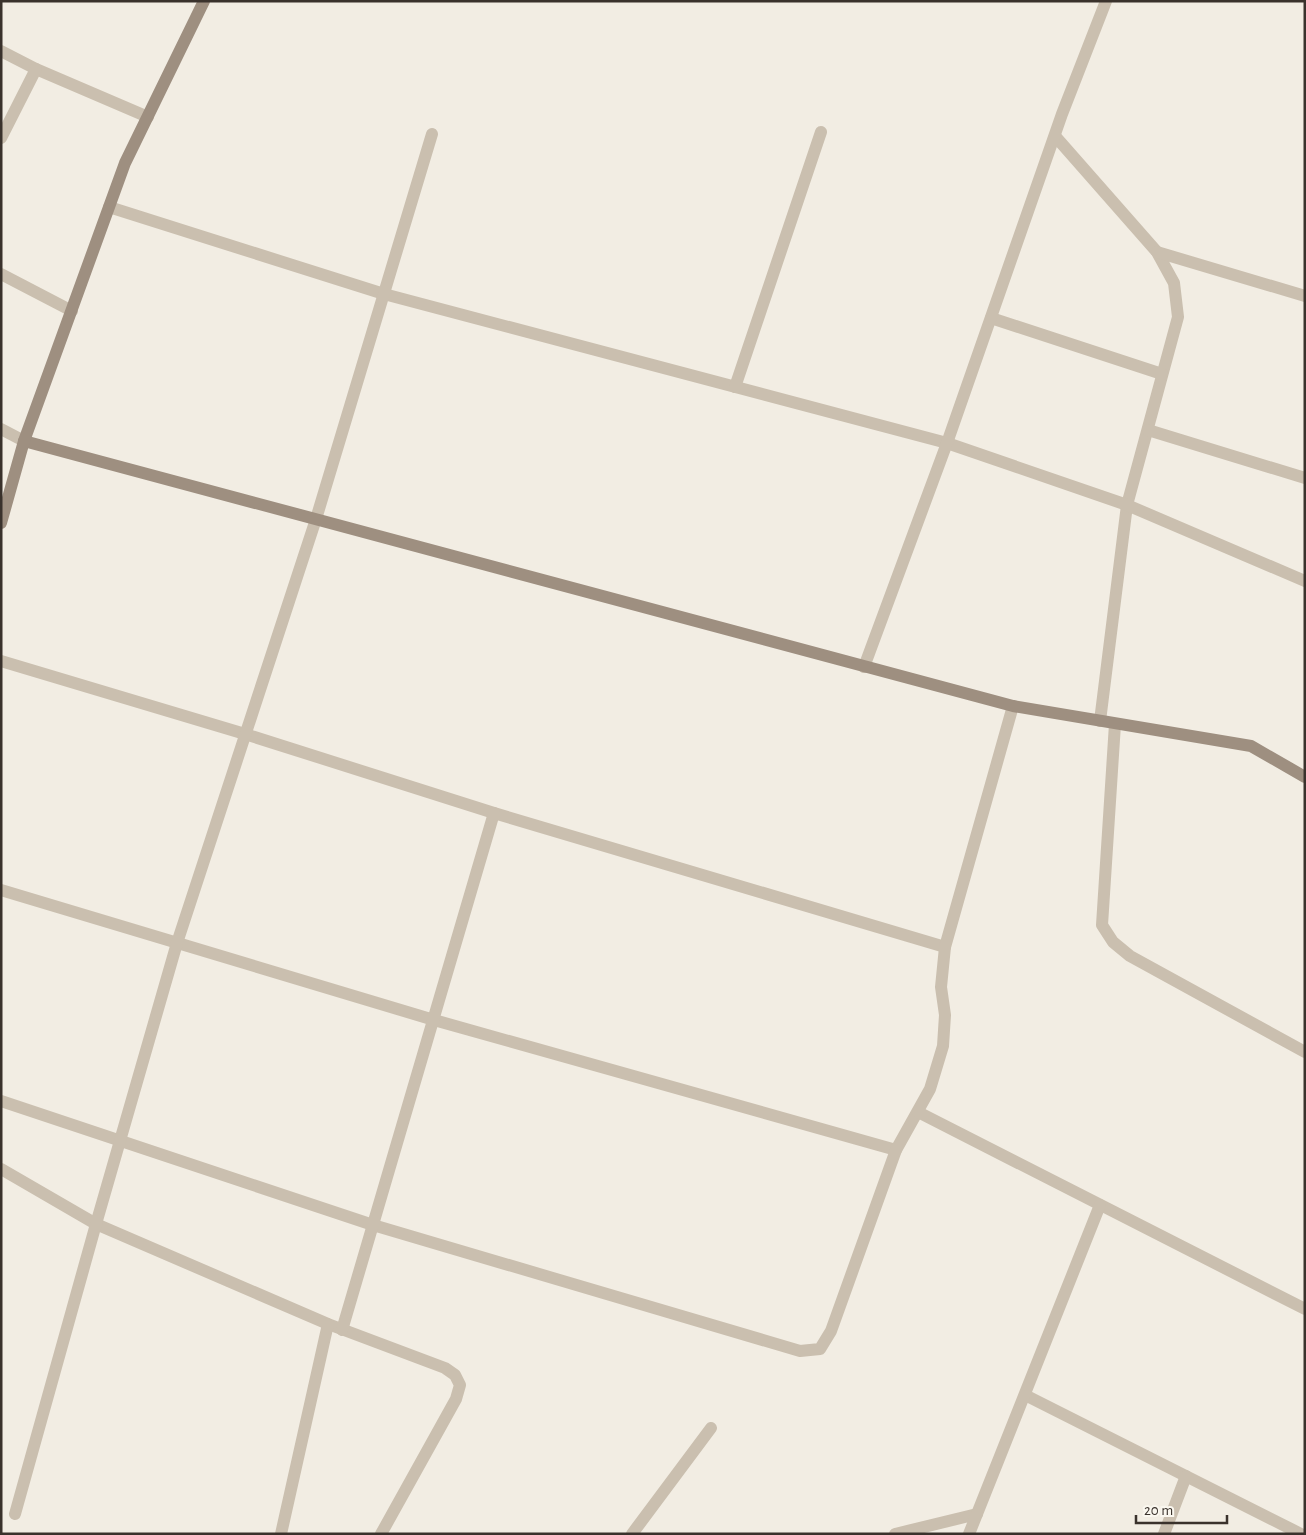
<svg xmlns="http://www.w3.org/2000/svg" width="1306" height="1535" font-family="'Alegreya Sans',sans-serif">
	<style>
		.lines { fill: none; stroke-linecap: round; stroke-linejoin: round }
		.street { stroke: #cabfaf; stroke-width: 12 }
		.secondary { stroke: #9e8f80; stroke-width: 12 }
	</style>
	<rect width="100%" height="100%" fill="#f2ede3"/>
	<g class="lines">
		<g class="street">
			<polyline points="1,51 36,69 148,117"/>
			<polyline points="1055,136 1157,252 1174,283 1178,317 1127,505 1100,721"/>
			<polyline points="1,138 36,69"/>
			<polyline points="109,207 384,294 947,443 1127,505 1305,581"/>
			<polyline points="1157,252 1305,296"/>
			<polyline points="1,274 72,311"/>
			<polyline points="991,318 1162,374"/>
			<polyline points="735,387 821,132"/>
			<polyline points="1,429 24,441"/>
			<polyline points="1148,430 1305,478"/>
			<polyline points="1,661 245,734 494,813 945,947"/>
			<polyline points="864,667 947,443 1062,114 1106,1"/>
			<polyline points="1115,724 1102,925 1113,942 1130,956 1305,1052"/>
			<polyline points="1,890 434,1020 896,1150"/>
			<polyline points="1,1101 373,1225 800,1351 820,1349 831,1331 896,1150 930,1089 943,1046 945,1015 941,987 945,947 1013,706"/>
			<polyline points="918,1112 1305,1309"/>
			<polyline points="1,1169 96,1224 328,1324 445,1368 455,1375 460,1385 456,1399 381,1534"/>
			<polyline points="342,1330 494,813"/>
			<polyline points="1025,1395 1301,1534"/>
			<polyline points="15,1514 96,1224 177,943 316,519 432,134"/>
			<polyline points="281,1534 328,1324"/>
			<polyline points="632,1534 711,1428"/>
			<polyline points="895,1534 977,1514"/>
			<polyline points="969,1534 1100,1205"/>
			<polyline points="1164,1534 1186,1476"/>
		</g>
		<g class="secondary">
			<polyline points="24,441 1013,706 1251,746 1305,777"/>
			<polyline points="1,523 24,441 125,163 204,1"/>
		</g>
	</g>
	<rect width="1306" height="1535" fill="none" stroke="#3a322c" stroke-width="5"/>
	<path d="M1136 1515v8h91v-8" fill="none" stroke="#3a322c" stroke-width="2.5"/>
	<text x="1144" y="1515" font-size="15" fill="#3a322c" stroke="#faf7ef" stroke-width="4" paint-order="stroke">20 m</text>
</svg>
